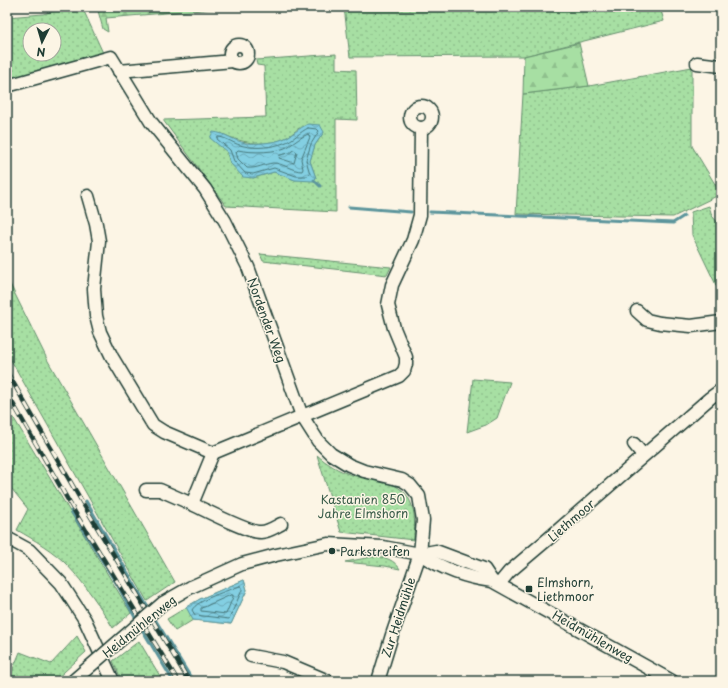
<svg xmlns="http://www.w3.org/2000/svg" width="728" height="688" font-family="'Playpen Sans',sans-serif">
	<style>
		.grass { fill: url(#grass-dots); stroke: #638e6c; fill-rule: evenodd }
		.forest { fill: url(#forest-firs); stroke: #638e6c }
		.water { fill: url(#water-waves); stroke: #5b959c }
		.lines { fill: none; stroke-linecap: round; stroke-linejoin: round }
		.shore { stroke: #47777a; stroke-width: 1 }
		.stream { stroke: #5b959c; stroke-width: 3 }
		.minor-casing { stroke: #1f3d34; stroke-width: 15 }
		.minor { stroke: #fcf5e5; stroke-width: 12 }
		.rail-casing { stroke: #1f3d34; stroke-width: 4.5 }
		.rail { stroke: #fcf5e5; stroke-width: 3; stroke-dasharray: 9; stroke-linecap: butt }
		.minor-bridge-casing { stroke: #1f3d34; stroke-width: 15; stroke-linecap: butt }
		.minor-bridge { stroke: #fcf5e5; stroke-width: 12 }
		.poi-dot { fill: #1f3d34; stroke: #fcf5e5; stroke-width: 1.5 }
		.labels { text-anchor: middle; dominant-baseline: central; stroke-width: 3; stroke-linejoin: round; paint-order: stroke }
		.street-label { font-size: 12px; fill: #1f3d34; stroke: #fcf5e5 }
		.park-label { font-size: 12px; fill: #3a5d4a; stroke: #fcf5e5 }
		.poi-label { font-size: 12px; fill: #1f3d34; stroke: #fcf5e5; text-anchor: start }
	</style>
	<defs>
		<pattern id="grass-dots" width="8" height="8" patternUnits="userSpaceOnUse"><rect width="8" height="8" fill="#a7dfa3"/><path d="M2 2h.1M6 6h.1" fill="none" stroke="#8fc08d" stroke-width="1.8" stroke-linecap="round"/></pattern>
		<pattern id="forest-firs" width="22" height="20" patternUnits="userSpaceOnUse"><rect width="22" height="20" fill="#a7dfa3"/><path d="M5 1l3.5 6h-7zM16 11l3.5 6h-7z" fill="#8fc08d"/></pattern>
		<pattern id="water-waves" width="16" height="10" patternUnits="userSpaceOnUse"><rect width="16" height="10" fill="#83cfe2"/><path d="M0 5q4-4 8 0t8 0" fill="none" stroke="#6ba9b8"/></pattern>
	</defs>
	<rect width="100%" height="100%" fill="#fcf5e5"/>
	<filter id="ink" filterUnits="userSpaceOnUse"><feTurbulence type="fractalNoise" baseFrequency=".025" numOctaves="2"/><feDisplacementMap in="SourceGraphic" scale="8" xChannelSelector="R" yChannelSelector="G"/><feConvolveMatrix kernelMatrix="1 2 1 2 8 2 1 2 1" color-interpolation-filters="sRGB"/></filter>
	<g filter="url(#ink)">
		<g class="grass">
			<path d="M68 7H82L103 53 7 81V17L43 14ZM30 30H54V54H30Z"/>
			<polygon points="344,7 660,7 664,21 524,56 350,57"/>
			<path d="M336 54V69L356 70 357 120 336 119V212L226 206 163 120 266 117 264 66 257 65 256 60ZM299 128 324 132 315 145 310 161 316 178 295 180 274 172 253 178 230 163 221 133C240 143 263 147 283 139 289 137 294 132 299 128Z"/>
			<polygon points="692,67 692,146 721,194 673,217 516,214 523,94 589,86"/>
			<polygon points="709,206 712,216 721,226 721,288 717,287 692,235 691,212"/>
			<polygon points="260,254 391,267 387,275 263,261"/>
			<polygon points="7,278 48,361 175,582 147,601 7,353"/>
			<polygon points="473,379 510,382 497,418 486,425 467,432"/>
			<path d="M7 407 131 613 113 628C100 606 85 584 67 565 55 552 33 539 17 530L28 509 7 483Z"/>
			<path d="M317 455C327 464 339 471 352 475 375 482 403 478 412 506 416 517 414 529 414 540L341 532Z"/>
			<path d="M377 556C387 558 394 560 400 569L385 566 345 562Z"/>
			<polygon points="77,636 86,652 54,681 8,681 20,652 51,664"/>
			<polygon points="139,641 163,681 122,681 113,661"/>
		</g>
		<g class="forest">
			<polygon points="97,7 238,7 106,18 108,32 103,29"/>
			<polygon points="579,43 589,86 523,94 524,56"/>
			<polygon points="244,580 247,590 231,624 193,620 175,631 167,619 200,599"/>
		</g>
		<g class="water">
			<path d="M308 124 320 125 324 132 315 145 310 161 316 178 313 181 295 180 274 172 253 178 243 177 230 163 227 152 210 138 213 132C226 133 233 141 246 143 255 144 274 143 283 139 291 136 299 128 308 124Z"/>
			<polygon points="244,580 247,590 231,624 193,620 186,607 200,599"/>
		</g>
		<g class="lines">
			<g class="shore">
				<path d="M308 128 317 129 319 131 311 144 306 160 310 174 308 176H296L274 168 253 174 245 173 234 161 230 150 217 139 218 137C226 137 235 145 244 146 256 149 273 147 284 143 293 140 300 132 308 128Z"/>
				<path d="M308 134 310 137 301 159 303 169 302 171C292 171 283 163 273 163 264 164 257 169 247 168L238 159 236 152 238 150C251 153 278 153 289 146 295 142 301 137 308 134Z"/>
				<polygon points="294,150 297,152 294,163 279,158 280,155 289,153"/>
				<path d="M240 586 242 587V590L229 619 195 615 192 610C197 600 229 590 240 586Z"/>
				<polygon points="231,595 233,595 233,597 226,614 201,611 201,608 204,607"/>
			</g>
			<g class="stream">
				<polyline points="314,180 320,186"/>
				<polyline points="349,207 411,212"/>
				<polyline points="430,212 673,223 684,216"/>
				<polyline points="86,501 150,611"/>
				<polyline points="71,511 118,586 137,621"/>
				<polyline points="153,616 193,681"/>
				<polyline points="140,626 173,681"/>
			</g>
			<g class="minor-casing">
				<g id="minor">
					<circle cx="239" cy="54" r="9"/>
					<polyline points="697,63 721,66"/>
					<polyline points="119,71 233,61"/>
					<polyline points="7,86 111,57 151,122 205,189 225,221 248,267 302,416 318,441 331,454 349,465 364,471 402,480 410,485 419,496 423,520 420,554 392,635 378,681"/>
					<circle cx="421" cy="117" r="11"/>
					<polyline points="88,196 96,224 99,241 94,289 96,316 100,332 112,357 153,425 164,432 213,453 399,376 404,371 406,364 406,357 394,328 388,305 392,285 413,240 420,215 421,128"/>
					<polyline points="637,311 647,320 660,323 691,326 721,322"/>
					<polyline points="634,444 643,455"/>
					<path d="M213 453 192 504C205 510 249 533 261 532 268 532 275 527 281 524"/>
					<polyline points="146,490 160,490 192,504"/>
					<polyline points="7,538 29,550 61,583 85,620 113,681"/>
					<path d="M420 554C441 568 467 578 492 581L672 681"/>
					<polyline points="499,584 509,572 548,539 710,398 721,390"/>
					<polyline points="191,587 242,564 276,555 328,544 383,547 420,554 436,551 484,569 492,581"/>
					<polyline points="251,656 283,662 328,681"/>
				</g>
			</g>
			<use href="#minor" class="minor"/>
			<g class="rail-casing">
				<g id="rail">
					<polyline points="7,372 85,507 189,681"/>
					<polyline points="7,393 76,514 178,681"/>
				</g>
			</g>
			<use href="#rail" class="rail"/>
			<g class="minor-bridge-casing">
				<polyline id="minor-bridge" points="73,681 163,603 191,587"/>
			</g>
			<use href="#minor-bridge" class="minor-bridge"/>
		</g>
	</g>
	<g class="poi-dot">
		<circle cx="332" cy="551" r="4"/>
		<rect x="525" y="585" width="8" height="8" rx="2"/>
	</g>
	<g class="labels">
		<g class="street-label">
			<text transform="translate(267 320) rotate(70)">Nordender Weg</text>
			<text transform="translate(571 520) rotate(-41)">Liethmoor</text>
			<text transform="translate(398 617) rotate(-72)">Zur Heidmühle</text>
			<text transform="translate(139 626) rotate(-39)">Heidmühlenweg</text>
			<text transform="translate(593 636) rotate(30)">Heidmühlenweg</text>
		</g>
		<g class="park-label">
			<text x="363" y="499">Kastanien 850<tspan x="363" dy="14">Jahre Elmshorn</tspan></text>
		</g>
		<g class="poi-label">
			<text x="340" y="551">Parkstreifen</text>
			<text x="537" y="582">Elmshorn,<tspan x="537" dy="14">Liethmoor</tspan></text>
		</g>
	</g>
	<rect width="728" height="688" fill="none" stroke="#fcf5e5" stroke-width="24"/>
	<rect x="12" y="12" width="704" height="664" fill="none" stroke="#1f3d34" stroke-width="1.5" filter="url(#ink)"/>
	<g transform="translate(42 42) rotate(185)"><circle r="19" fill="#fcf5e5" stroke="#a4ab9e"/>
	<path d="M0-3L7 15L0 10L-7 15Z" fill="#1f3d34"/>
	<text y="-6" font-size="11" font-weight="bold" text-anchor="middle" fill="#1f3d34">N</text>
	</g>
</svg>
